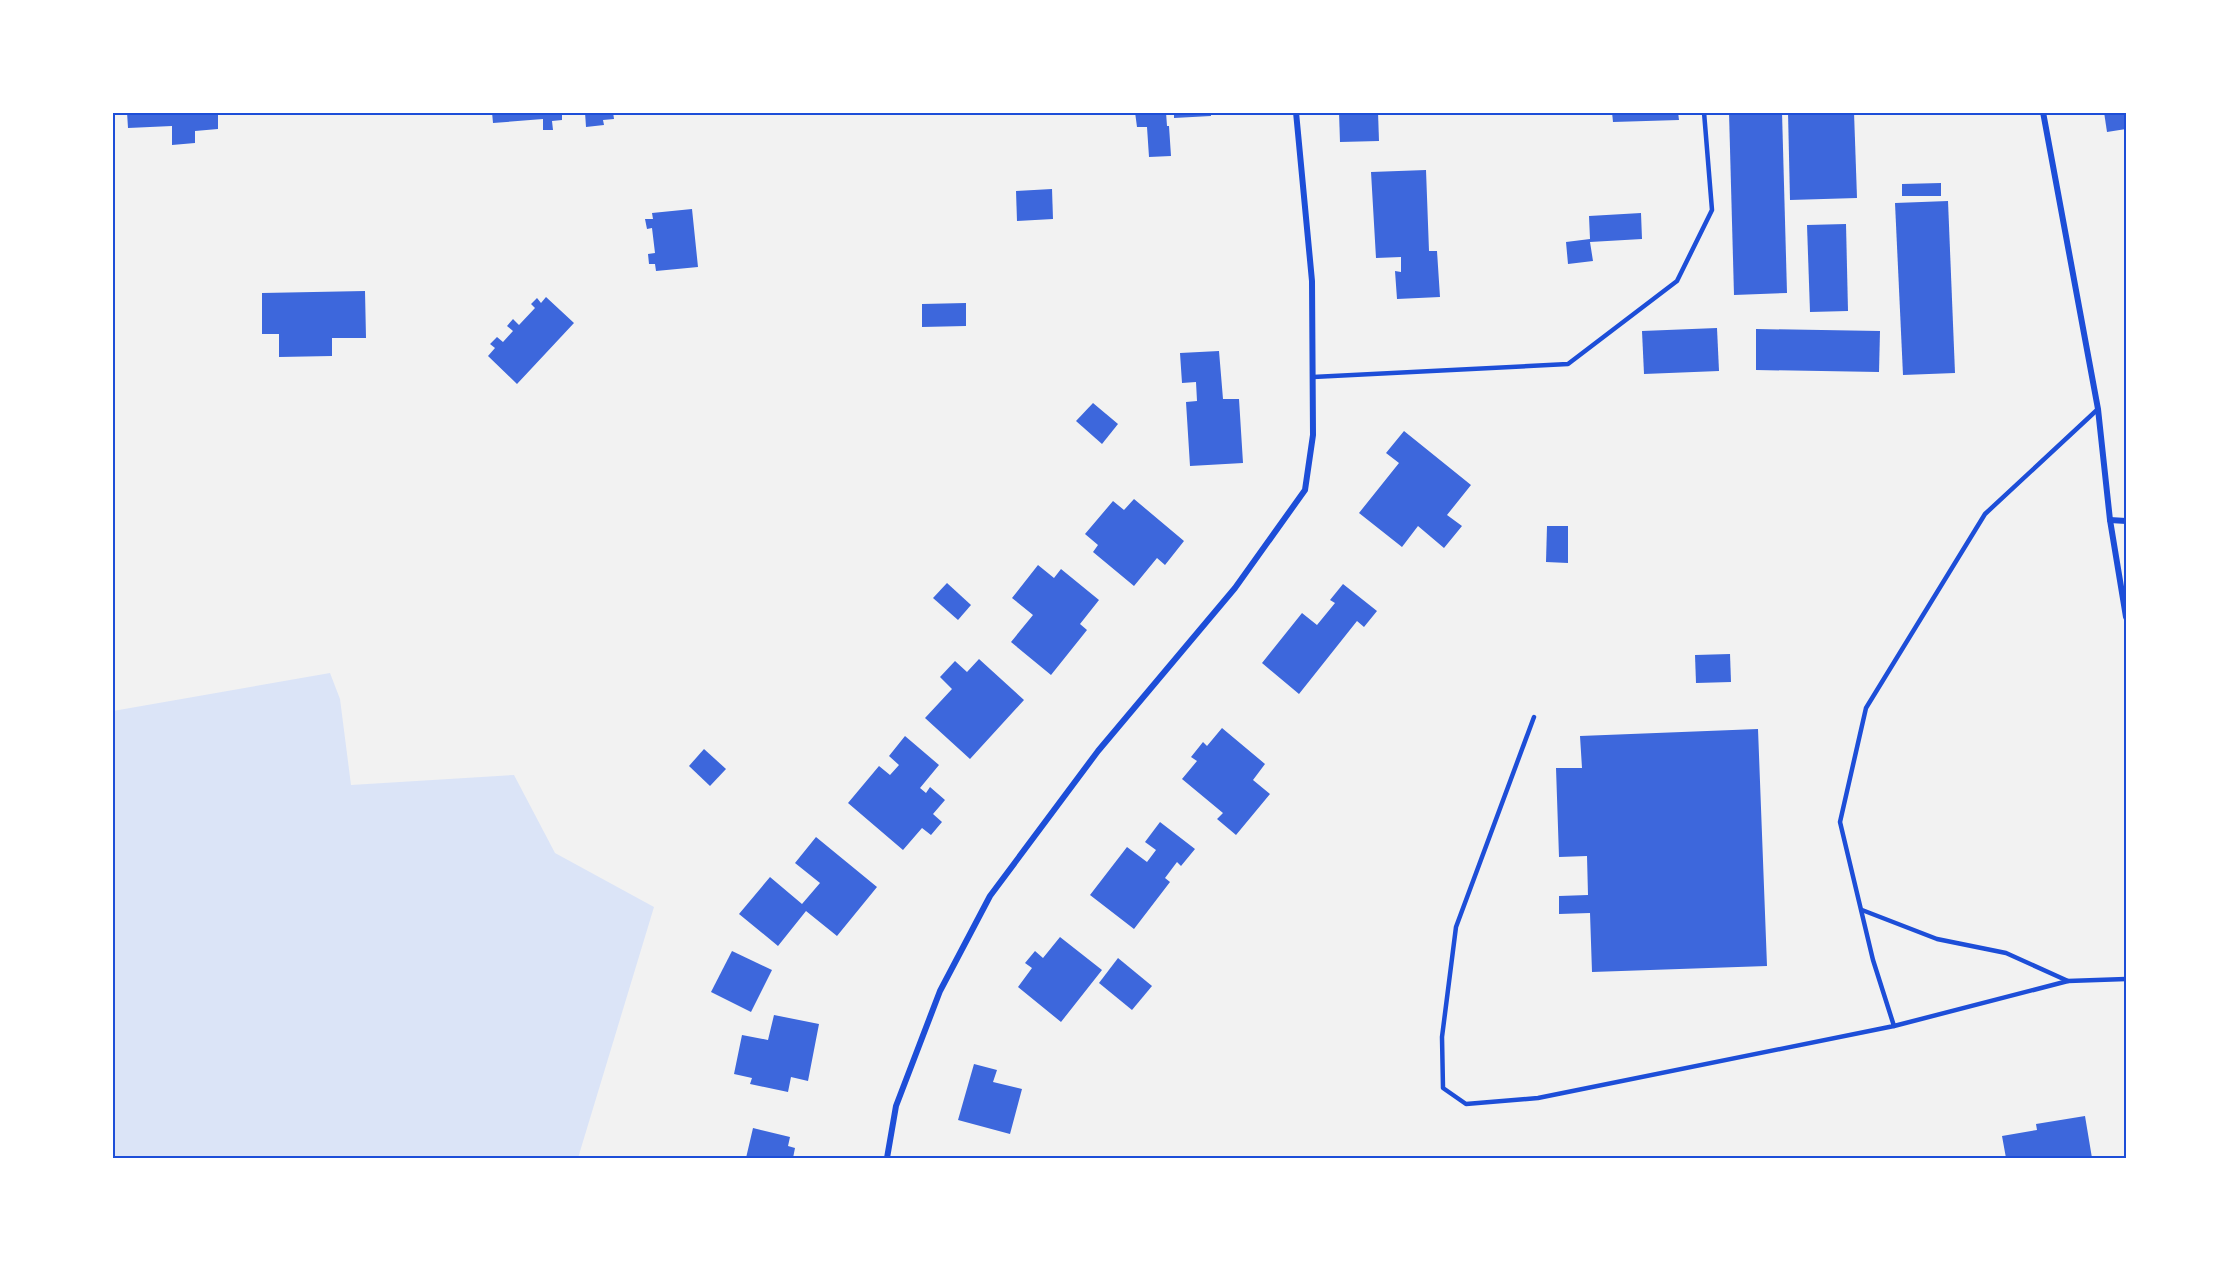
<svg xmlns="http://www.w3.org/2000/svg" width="2239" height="1271" font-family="Poppins,sans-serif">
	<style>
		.green { fill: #dbe4f7 }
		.building { fill: #3d67dc }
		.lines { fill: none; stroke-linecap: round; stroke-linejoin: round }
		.service { stroke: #1d4ed8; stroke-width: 4.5 }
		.minor { stroke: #1d4ed8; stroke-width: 6 }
		.neatline { fill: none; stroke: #1d4ed8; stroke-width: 2 }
	</style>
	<rect width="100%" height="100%" fill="#f2f2f2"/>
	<polygon class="green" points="330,673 340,699 351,785 514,775 555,853 654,907 578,1158 113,1158 113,711"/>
	<g class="building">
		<polygon points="127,112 218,112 218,129 195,131 195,143 172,145 172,126 128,128"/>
		<polygon points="492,112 567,112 567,114 562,115 562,120 552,121 553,130 543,130 543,119 493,123"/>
		<polygon points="585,112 613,112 614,119 603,120 604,125 586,127"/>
		<polygon points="1135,112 1166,112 1167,126 1169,126 1171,156 1149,157 1147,127 1137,127"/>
		<polygon points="1174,112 1211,112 1211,116 1174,118"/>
		<polygon points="1339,112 1378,112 1379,141 1340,142"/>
		<polygon points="1612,112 1678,112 1679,120 1613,122"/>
		<polygon points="1729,112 1782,112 1787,293 1734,295"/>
		<polygon points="1788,112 1854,112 1857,198 1790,200"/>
		<polygon points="2104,112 2126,112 2126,129 2107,132"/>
		<polygon points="1426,170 1429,251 1437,251 1440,297 1397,299 1395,271 1401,272 1401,257 1376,258 1371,172"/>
		<polygon points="1941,183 1941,196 1902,196 1902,184"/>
		<polygon points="1052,189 1053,219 1017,221 1016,191"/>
		<polygon points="1948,201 1955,373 1903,375 1895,203"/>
		<polygon points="692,209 698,267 656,271 655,264 649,264 648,254 655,253 652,228 647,229 645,219 653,219 652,213"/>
		<polygon points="1641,213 1642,239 1590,242 1593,261 1568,264 1566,242 1590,239 1589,216"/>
		<polygon points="1846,224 1848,311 1810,312 1807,225"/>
		<polygon points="365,291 366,338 332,338 332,356 279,357 279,334 262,334 262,293"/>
		<polygon points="546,297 574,323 517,384 488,356 495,348 490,344 497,337 503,342 513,331 507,326 513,319 519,325 535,308 531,304 537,298 541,303"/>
		<polygon points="966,303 966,326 922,327 922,304"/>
		<polygon points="1717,328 1719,371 1644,374 1642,331"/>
		<polygon points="1756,329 1880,331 1879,372 1756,370"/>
		<polygon points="1219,351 1223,399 1239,399 1243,463 1190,466 1186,402 1197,401 1196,382 1182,383 1180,353"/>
		<polygon points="1093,403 1118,424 1102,444 1076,421"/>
		<polygon points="1404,431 1471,485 1447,515 1462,526 1444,548 1418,526 1402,547 1359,513 1399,463 1386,453"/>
		<polygon points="1134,499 1184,541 1165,565 1157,558 1134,586 1093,552 1098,545 1085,534 1113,501 1124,510"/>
		<polygon points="1547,526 1568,526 1568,563 1546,562"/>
		<polygon points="1038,565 1054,578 1061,569 1099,600 1080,624 1087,630 1051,675 1011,642 1033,615 1012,598"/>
		<polygon points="947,583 971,605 958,620 933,598"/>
		<polygon points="1343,584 1377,611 1364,627 1357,621 1299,694 1262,663 1302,613 1317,625 1335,603 1330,600"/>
		<polygon points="1730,654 1731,682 1696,683 1695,655"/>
		<polygon points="979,659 1024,700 970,759 925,718 952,689 940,677 955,661 967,672"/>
		<polygon points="1222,728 1265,764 1253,780 1270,794 1236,835 1217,819 1223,813 1182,779 1197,761 1191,757 1203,742 1207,746"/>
		<polygon points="1758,729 1767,966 1592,972 1590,913 1559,914 1559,896 1588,895 1587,856 1559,857 1556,768 1582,768 1580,736"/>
		<polygon points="905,736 939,765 920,788 926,793 930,787 945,800 933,814 942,822 931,835 922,828 903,850 848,803 879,766 890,775 899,765 889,756"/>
		<polygon points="704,749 726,769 710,786 689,766"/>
		<polygon points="1160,822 1195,849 1181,866 1177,862 1165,878 1170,882 1134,929 1090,895 1127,847 1147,862 1156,850 1145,842"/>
		<polygon points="816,837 877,887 837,936 806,911 778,946 739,914 770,877 802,904 820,883 795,863"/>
		<polygon points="1060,937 1102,970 1061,1022 1018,987 1032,968 1025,963 1035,951 1043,958"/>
		<polygon points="732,951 772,970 751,1012 711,992"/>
		<polygon points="1118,958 1152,986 1132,1010 1099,983"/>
		<polygon points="774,1015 819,1024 808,1081 791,1077 788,1092 750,1084 752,1078 734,1074 742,1035 768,1040"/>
		<polygon points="974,1064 997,1070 993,1082 1022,1089 1010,1134 958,1120"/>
		<polygon points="2085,1116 2092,1158 2006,1158 2002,1136 2037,1130 2036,1124"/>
		<polygon points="753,1128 790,1137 788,1146 795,1148 793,1158 746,1158"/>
	</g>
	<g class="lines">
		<g class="service">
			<polyline points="1313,377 1568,364 1677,281 1712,210 1704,112"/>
			<polyline points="1534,717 1456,927 1442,1037 1443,1088 1466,1104 1538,1098 1894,1026 1873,960 1840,822 1866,708 1985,514 2098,409"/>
			<polyline points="1862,910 1937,939 2006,953 2068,981"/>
			<polyline points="1894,1026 2068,981 2126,979"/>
		</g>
		<g class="minor">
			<polyline points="2043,112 2098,409 2110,520 2126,617"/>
			<polyline points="2110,520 2126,521"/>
			<polyline points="887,1158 896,1106 940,991 990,896 1098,751 1235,588 1305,490 1313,435 1312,281 1296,112"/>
		</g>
	</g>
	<rect width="2239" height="1271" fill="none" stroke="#ffffff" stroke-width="228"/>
	<rect x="114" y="114" width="2011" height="1043" class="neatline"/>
</svg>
